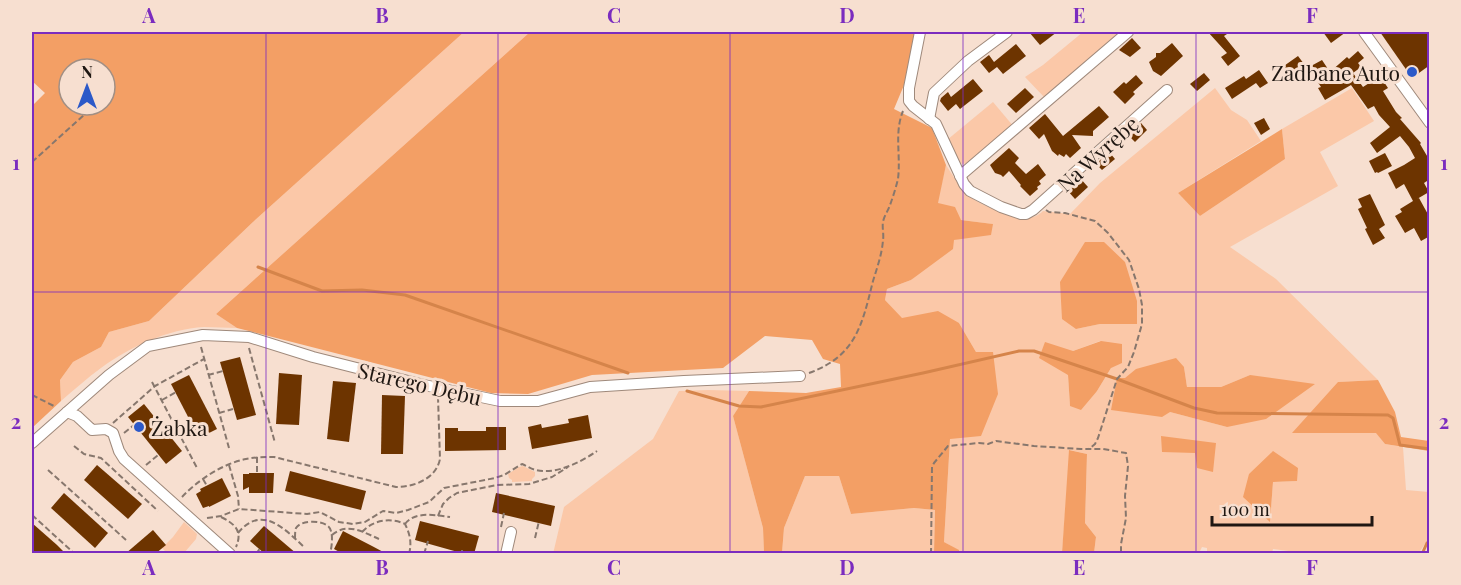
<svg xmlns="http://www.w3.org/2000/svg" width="1461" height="585" font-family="'Playfair Display',serif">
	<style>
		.green { fill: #fbc8a8; fill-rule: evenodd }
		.forest { fill: #f39f65; fill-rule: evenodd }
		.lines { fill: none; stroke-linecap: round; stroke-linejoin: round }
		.stream { stroke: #d5844a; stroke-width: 3 }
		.building { fill: #6d3400 }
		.minor-casing { stroke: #9f897b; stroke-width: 12 }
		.path { stroke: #87776d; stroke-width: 2; stroke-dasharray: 6 3; stroke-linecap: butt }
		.minor { stroke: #fff; stroke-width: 10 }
		.grid { fill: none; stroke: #7b2cbf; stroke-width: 1.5; stroke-opacity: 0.55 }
		.poi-dot { fill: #2c59c8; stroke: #f7dfd0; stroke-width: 2 }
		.labels { text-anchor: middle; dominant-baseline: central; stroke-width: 6; stroke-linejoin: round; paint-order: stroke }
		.poi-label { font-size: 21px; fill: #1f1712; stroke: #f7dfd0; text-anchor: end }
		.street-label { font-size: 21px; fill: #1f1712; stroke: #f7dfd0 }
		.neatline { fill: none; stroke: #7b2cbf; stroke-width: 2 }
		.grid-label { font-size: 20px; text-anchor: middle; font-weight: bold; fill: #7b2cbf }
	</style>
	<rect width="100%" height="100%" fill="#f7dfd0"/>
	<g class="green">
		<path d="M464 32H530L216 314 237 328C226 328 215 327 204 327 168 329 130 347 101 368 87 378 74 390 61 401L60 380 73 362 101 347 109 332 149 321 253 222Z"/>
		<polygon points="1083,32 1123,32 1045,98 1025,77 1043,65"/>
		<path d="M1215 88 1231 110 1247 120 1261 141 1178 193 1200 216 1285 159 1282 129 1352 88 1374 121 1320 152 1338 186 1230 247 1276 279 1378 380 1338 382 1385 444 1403 447 1406 490 1429 492V538L1418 554H1312L1273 549 1272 553 1207 554V548L1202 547 1199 553H1094L1096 537 1085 523 1087 454 1070 450 1062 553H959L958 550 944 542 950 439 993 352H976L959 323 902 319 885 300 887 289 911 280 954 240 993 224 961 220 937 203 946 165C953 175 959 188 969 196 978 204 1014 219 1026 218 1032 218 1038 216 1043 211L1070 214 1100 183ZM1137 301 1136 324H1100L1076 329ZM1100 341 1111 368 1097 391 1070 406 1068 375 1073 351ZM1184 367 1187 387H1221L1250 375 1227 427 1170 412 1117 378H1125ZM1273 452 1297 481 1273 482 1270 521Z"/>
		<polygon points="993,102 1014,127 971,163 962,164 958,161 947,140"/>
		<polygon points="708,390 749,391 733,416 763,528 764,553 553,554 564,507 653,439 679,391"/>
		<polygon points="523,466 535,472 535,476 532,479 532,481 512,482 512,480 509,478 508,474 519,467"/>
		<polygon points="805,476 839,476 851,514 914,508 935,510 934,553 782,554 784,528"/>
		<polygon points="184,522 197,534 196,539 184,553 167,553 162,548 173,537"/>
	</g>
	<g class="forest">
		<path d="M32 32H464L253 222 149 321 109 332 101 347 73 362 60 380 61 401 32 428V106L45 93 32 81ZM69 69H105V105H69Z"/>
		<polygon points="530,32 915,32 904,85 894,109 932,128 946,165 938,203 955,207 961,220 993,224 991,235 954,240 953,249 911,280 887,289 885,300 902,318 938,311 959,323 976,352 993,352 998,394 981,436 950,439 944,542 959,550 959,553 934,553 935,510 914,508 851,514 839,476 805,476 784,528 782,553 764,553 763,528 733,416 749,391 806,393 841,387 840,364 823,359 812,340 765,336 723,368 592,375 528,394 491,393 237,328 216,314"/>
		<polygon points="1282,129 1285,159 1200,216 1178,193"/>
		<polygon points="1085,242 1104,242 1125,262 1137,301 1137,324 1100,324 1076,329 1062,319 1060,282"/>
		<polygon points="1101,341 1122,344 1122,363 1111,368 1097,391 1081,410 1070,406 1068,375 1039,358 1045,342 1073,351"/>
		<polygon points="1176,358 1184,367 1187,387 1221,387 1250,375 1315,384 1266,419 1227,427 1170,412 1162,417 1111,410 1117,378 1125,378 1136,369"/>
		<polygon points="1378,380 1395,412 1401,437 1429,441 1429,451 1385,444 1376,433 1292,433 1338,382"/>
		<polygon points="1161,436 1216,443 1213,472 1197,468 1195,453 1162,452"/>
		<polygon points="1069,450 1087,454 1085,523 1096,537 1094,553 1062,553"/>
		<polygon points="1273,451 1298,468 1297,481 1273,482 1270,522 1243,497 1249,474"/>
	</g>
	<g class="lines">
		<g class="stream">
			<polyline points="258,267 322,291 362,290 405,295 628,373"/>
			<polyline points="687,391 739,406 761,407 923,373 1019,351 1034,351 1117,379 1194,408 1217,413 1388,415 1393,418 1400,445 1430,449"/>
			<polyline points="1422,554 1427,543 1430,542"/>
		</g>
	</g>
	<g class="building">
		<polygon points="1029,32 1057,32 1040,45"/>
		<polygon points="1208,32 1230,32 1224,36 1240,56 1228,66 1221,57 1227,53"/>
		<polygon points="1323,32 1346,32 1331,43"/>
		<polygon points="1380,32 1430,32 1430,65 1412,78"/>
		<polygon points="1132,38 1141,48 1130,57 1119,50"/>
		<polygon points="1172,43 1183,56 1161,76 1153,71 1149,62 1156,57 1156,53 1160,53"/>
		<polygon points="1016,44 1026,56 1003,74 997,67 989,73 980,62 989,55 994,62"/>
		<polygon points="1358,51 1364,58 1358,63 1361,67 1353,73 1363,87 1380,76 1388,88 1383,91 1396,112 1402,118 1400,119 1421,143 1420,144 1430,161 1430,179 1424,183 1429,192 1417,199 1419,198 1430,218 1430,236 1421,241 1414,228 1405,233 1395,216 1402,212 1400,209 1413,201 1404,184 1396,189 1388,173 1404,165 1415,158 1409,147 1400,136 1377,153 1370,143 1390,127 1379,115 1374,106 1368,109 1351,85 1325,100 1318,88 1321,87 1311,72 1303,77 1298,69 1287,76 1281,68 1298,56 1304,64 1308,62 1311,66 1322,60 1330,72 1347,57 1349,59"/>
		<polygon points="1259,70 1268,83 1260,88 1256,83 1232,99 1225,88 1244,76 1246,79"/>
		<polygon points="1204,73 1210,80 1197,91 1190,84"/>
		<polygon points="1136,75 1143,83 1133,92 1135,94 1125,104 1113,92 1124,82 1126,84"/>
		<polygon points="973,79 983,91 960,109 956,104 948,111 940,101 941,98 948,92 951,97"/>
		<polygon points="1025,88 1034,97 1016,113 1007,104"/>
		<polygon points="1099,106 1109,117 1093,131 1093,136 1072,135 1081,148 1070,158 1066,154 1064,157 1059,154 1058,156 1052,151 1044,134 1039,139 1029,128 1045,114 1063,136"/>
		<polygon points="1264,118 1270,129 1261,135 1254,123"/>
		<polygon points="1141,123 1147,130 1135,142 1128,135"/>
		<polygon points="1009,148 1019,158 1015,163 1026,174 1038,164 1046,175 1039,181 1041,184 1037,187 1038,189 1030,196 1020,186 1021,185 1009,171 1003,177 1001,175 995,173 990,165"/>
		<polygon points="1109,152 1115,159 1102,170 1096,164"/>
		<polygon points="1385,153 1392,166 1378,173 1377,172 1375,173 1369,161"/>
		<polygon points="1080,178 1088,187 1075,199 1067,190"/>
		<polygon points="1370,194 1385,225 1379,229 1385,238 1373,245 1365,229 1367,228 1358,209 1362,207 1358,199"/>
		<polygon points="240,357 256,415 237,420 220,362"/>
		<polygon points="279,373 302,375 299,425 276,424"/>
		<polygon points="189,375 217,429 199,438 171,384"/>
		<polygon points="333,381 356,383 349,442 327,439"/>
		<polygon points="382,395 405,396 403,454 381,454"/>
		<polygon points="144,404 182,451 166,464 128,417"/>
		<polygon points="588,415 592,438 532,449 528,427 541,424 542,428 569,423 568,419"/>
		<polygon points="486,427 506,427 506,450 445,451 445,428 458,428 458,431 486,431"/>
		<polygon points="97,465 142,504 128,519 84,480"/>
		<polygon points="290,471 366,491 361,510 285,491"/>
		<polygon points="249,473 274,473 273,493 249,493 249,487 243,490 243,474 249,474"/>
		<polygon points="222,478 231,496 209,507 209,506 203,508 196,494 201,491 200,489"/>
		<polygon points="64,493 108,533 95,548 51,508"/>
		<polygon points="496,493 555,506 551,526 492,512"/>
		<polygon points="420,521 479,536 474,554 465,554 415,540"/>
		<polygon points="32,523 57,545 66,554 36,554 32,549"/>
		<polygon points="264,526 297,554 265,554 250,541"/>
		<polygon points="153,530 166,545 155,554 125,554"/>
		<polygon points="343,531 372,546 387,554 343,554 334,549"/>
	</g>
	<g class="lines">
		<g class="minor-casing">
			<g id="minor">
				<polyline points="920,32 909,88 909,101 913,106 936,124 964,184 970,191 1001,207 1021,214 1026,214 1033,210 1167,90"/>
				<polyline points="1364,32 1430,123"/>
				<polyline points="929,119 934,93 968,61 1007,32"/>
				<polyline points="960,176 1128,32"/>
				<polyline points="67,412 77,416 92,430 106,429 113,433 119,451 124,459 230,554"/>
				<polyline points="32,443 109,375 148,346 203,335 249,337 313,357 424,385 500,401 538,401 590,387 684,381 800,376"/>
				<polyline points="506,554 511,532"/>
			</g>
		</g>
		<g class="path">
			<polyline points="32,162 85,114"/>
			<polyline points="1046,210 1049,212 1065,213 1095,221 1108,233 1129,260 1139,289 1142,305 1142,324 1134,352 1128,367 1117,379 1098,438 1095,444 1089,449"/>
			<polyline points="201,347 229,448"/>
			<polyline points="249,348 275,443"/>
			<path d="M809 373C856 356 862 325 873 281 877 268 882 254 883 240 884 234 882 228 883 222 884 216 888 211 890 205 893 197 896 187 898 179 901 155 894 133 903 111"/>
			<polyline points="208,375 223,371"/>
			<polyline points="152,382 197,468"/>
			<polyline points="32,395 56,407"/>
			<polyline points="162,400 176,392"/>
			<polyline points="219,413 233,409"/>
			<polyline points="113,423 155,386 204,359"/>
			<polyline points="124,433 134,425"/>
			<polyline points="180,434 193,427"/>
			<polyline points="74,446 84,454 101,458 158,511"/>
			<polyline points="257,457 257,473"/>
			<polyline points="146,465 158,455"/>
			<polyline points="229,465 238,496 239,509"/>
			<polyline points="48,470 126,540"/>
			<polyline points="203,479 207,486"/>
			<path d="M182 497C198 480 222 464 246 459 255 457 264 457 274 457L396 487C414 487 436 479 440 459L438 397"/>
			<polyline points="32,515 75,554"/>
			<polyline points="438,516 443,504 449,498 457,493 497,485 529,484 552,477 568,467"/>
			<path d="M221 517C235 524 243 531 236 547"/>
			<path d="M207 518 221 516 239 509 307 514 320 512 339 522 353 524 365 522 383 511 396 513 408 510 429 502 444 488 495 478 504 475 522 464C527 466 531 469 536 470 556 475 581 462 597 451"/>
			<path d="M405 524C415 511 435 515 450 517"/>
			<polyline points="501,527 504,513"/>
			<path d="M362 532C373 520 390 517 405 524 410 534 412 543 409 554"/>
			<path d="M238 533C261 505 283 527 303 546"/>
			<path d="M332 535C347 522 363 532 379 539"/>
			<path d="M295 538C295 535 295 531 296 528 301 520 321 520 328 526 334 531 332 546 330 554"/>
			<polyline points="535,538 539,521"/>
			<polyline points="256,554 261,547"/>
			<polyline points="345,554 345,552"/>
			<polyline points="424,554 428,541"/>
			<polyline points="462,554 462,550"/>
			<polyline points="931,554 932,467 934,463 948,446 979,443 988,444 996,441 1034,446 1081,449 1103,449 1126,453 1128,466 1125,496 1126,518 1121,544 1121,554"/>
		</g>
		<use href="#minor" class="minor"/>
	</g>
	<path class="grid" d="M266 32V554M498 32V554M730 32V554M963 32V554M1196 32V554M32 292H1430"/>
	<g class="poi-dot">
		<circle cx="1412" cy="72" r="6"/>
		<circle cx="139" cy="427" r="6"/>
	</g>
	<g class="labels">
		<g class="poi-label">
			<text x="1400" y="72">Zadbane Auto</text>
			<text x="151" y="427" text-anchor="start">Żabka</text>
		</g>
		<g class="street-label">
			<text transform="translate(1097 153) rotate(-42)">Na Wyrębę</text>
			<text transform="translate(420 383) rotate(13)">Starego Dębu</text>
		</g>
	</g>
	<rect width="1461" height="585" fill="none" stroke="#f7dfd0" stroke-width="66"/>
	<g transform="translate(87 87)"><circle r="28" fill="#f7dfd0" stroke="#a18f84" stroke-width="1.5"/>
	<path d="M0-4.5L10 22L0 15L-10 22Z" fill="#2c59c8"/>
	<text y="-9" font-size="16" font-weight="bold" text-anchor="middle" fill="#1f1712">N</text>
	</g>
	<path d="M1212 516v9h160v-9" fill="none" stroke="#1f1712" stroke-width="3"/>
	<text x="1221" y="516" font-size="18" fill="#1f1712" stroke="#f7dfd0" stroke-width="4.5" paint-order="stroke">100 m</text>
	<rect x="33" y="33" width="1395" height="519" class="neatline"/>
	<g class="grid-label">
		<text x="149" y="23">A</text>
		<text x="382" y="23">B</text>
		<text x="614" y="23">C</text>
		<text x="847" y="23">D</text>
		<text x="1079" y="23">E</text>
		<text x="1312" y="23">F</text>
		<text x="16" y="170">1</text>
		<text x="1444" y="170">1</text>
		<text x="16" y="429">2</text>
		<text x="1444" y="429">2</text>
		<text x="149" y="575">A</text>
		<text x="382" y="575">B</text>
		<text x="614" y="575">C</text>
		<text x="847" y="575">D</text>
		<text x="1079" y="575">E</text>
		<text x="1312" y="575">F</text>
	</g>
</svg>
